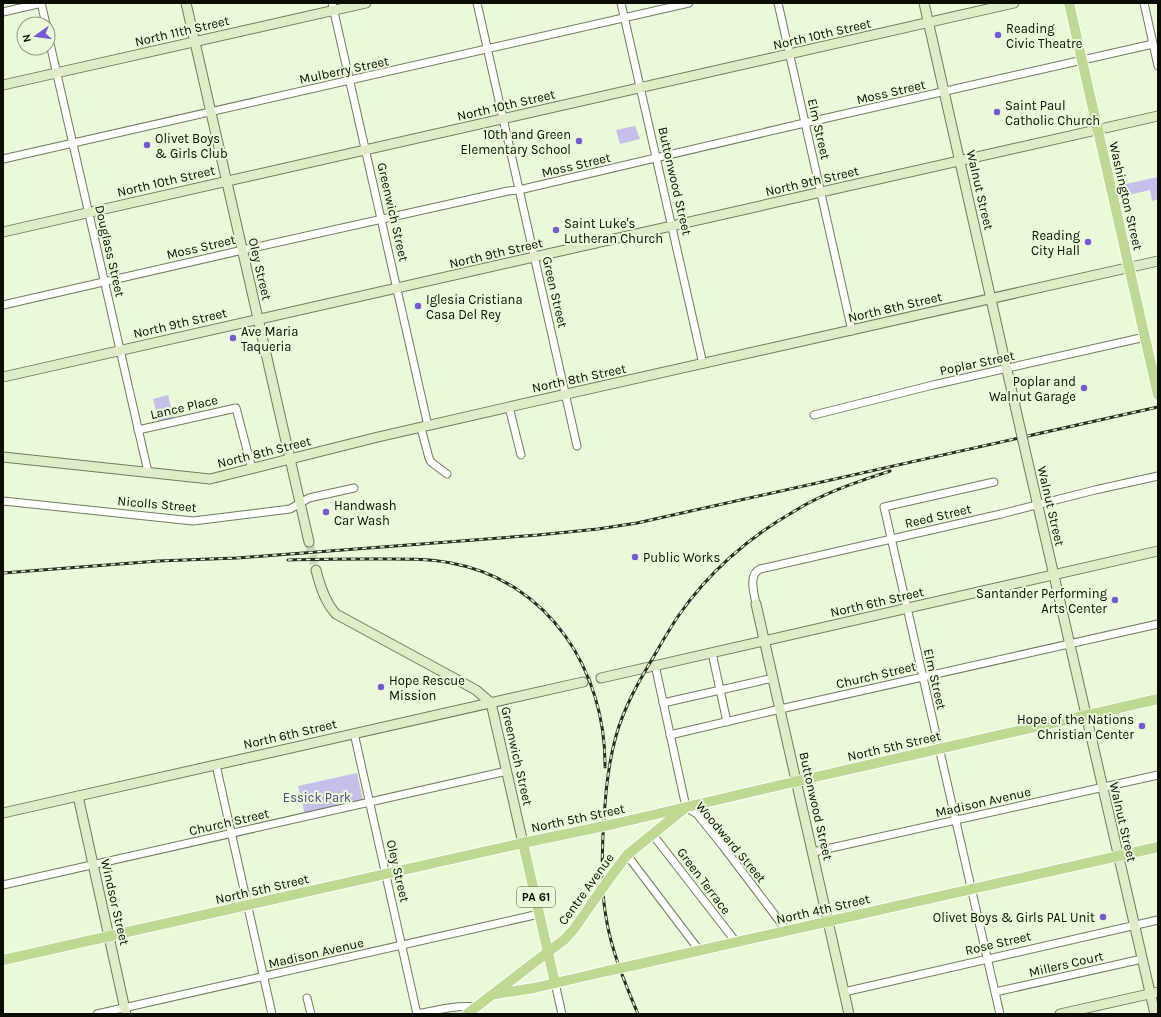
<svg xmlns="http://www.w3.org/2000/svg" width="1161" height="1017" font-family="Karla,sans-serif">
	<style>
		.green { fill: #c5c0e9 }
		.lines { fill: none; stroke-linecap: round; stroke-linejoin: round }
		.secondary-tunnel { stroke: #c8d6b8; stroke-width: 9; stroke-dasharray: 9 4.5; stroke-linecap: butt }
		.street-casing { stroke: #6f7c5f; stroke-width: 9 }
		.secondary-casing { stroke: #6f7c5f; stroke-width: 11 }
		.primary-casing { stroke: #fff; stroke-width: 12 }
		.street { stroke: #fff; stroke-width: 7 }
		.secondary { stroke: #deecc8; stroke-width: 9 }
		.primary { stroke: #bed992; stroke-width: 10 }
		.rail-casing { stroke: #282d21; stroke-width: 3 }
		.rail { stroke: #eaf9d8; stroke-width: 1.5; stroke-dasharray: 4.5; stroke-linecap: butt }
		.secondary-bridge-casing { stroke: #6f7c5f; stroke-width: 11; stroke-linecap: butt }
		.primary-bridge-casing { stroke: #fff; stroke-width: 12; stroke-linecap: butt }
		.secondary-bridge { stroke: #deecc8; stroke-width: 9 }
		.primary-bridge { stroke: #bed992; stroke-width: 10 }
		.poi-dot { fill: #7859d4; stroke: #eaf9d8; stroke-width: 1.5 }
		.labels { text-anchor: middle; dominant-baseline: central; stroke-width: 4; stroke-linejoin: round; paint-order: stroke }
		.shield { fill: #eaf9d8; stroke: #4c5444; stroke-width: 1 }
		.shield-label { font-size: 12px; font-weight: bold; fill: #090d04 }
		.poi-label { font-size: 13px; fill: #090d04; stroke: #eaf9d8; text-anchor: start }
		.street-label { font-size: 13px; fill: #090d04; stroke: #eaf9d8 }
		.park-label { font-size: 13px; fill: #524488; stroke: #eaf9d8 }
	</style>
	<rect width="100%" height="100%" fill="#eaf9d8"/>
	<g class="green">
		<polygon points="635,126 640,139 620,144 616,130"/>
		<polygon points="1158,177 1158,199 1152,201 1150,190 1120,197 1117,186"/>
		<polygon points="168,395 174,420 159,423 153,399"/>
		<polygon points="357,773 363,801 305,815 298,786"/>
	</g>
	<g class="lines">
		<g class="secondary-tunnel">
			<polyline points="309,542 316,570"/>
			<polyline points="583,682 601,678"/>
		</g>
		<g class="street-casing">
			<g id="street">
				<polyline points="41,3 46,24"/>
				<polyline points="332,3 428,426"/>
				<polyline points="477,3 577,446"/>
				<polyline points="621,3 703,364"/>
				<polyline points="778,3 852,331"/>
				<polyline points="1144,3 1158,66"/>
				<polyline points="3,12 42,3"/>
				<polyline points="48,35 148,472"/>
				<polyline points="3,159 689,3"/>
				<polyline points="3,305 243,250 508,191 519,190 796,125 1153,44"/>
				<polyline points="509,407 521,455"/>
				<polyline points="814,415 933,385 1145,337"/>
				<polyline points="421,428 429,458 431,462 447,474"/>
				<polyline points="138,430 236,408 252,469"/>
				<polyline points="994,482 884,507 1000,1014"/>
				<polyline points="3,501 193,521 290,509 309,498 354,488"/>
				<path d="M756 604C754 592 748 575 760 569L1001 514 1095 490 1158 476"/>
				<polyline points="712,653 727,722"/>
				<polyline points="655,665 686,807 697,814 722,845 787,931"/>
				<polyline points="663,703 773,678"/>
				<polyline points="354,733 417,1014"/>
				<polyline points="670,735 776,710 1158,624"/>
				<polyline points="216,765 272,1014"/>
				<polyline points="653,835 736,942"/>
				<polyline points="813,852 1158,775"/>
				<polyline points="627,855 699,950"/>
				<polyline points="3,885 507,771"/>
				<polyline points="555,983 562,1014"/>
				<polyline points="844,992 1158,920"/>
				<polyline points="995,992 1142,959"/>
				<polyline points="307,998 311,1014"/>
				<polyline points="97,1014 539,914"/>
				<path d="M418 1014C437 1010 456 1005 476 1007"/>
			</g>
		</g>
		<g class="secondary-casing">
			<g id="secondary">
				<polyline points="186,3 309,542"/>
				<polyline points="924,3 1021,432"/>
				<polyline points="3,85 366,3"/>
				<polyline points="3,232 1014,3"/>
				<polyline points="3,377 1158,116"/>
				<polyline points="1023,441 1155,1014"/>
				<polyline points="3,457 210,479 378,437 509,407 1158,261"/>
				<path d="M316 570C320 586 325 602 336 614L476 690 491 703 523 843"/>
				<polyline points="756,604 849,1014"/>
				<polyline points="601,678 1158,551"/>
				<polyline points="78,796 126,1014"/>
				<polyline points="3,813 583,682"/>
				<polyline points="1060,1014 1158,992"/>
			</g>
		</g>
		<g class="primary-casing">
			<g id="primary">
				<polyline points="1069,3 1158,395"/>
				<polyline points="614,824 811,778 1158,699"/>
				<polyline points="523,843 555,983"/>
				<polyline points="609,879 627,855 685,808"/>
				<polyline points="3,960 523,843 595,828"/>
				<polyline points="635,965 1158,847"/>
				<polyline points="496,994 534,988 607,971"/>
				<polyline points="467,1014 565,939 574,929 592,903"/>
			</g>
		</g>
		<use href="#street" class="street"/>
		<use href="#secondary" class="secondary"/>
		<use href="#primary" class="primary"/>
		<g class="rail-casing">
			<g id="rail">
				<path d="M288 560C315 559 342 559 369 559 397 559 424 558 451 563 549 581 606 671 605 767"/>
				<polyline points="3,573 158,561 237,558 538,535 598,529 637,523 1158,407"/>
				<path d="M638 1014C625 983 611 950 606 917 601 889 602 862 603 834 605 801 607 768 616 736 624 707 639 681 654 656 662 642 670 628 679 615 708 573 749 537 793 512 823 493 857 482 890 471"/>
			</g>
		</g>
		<use href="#rail" class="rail"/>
		<g class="secondary-bridge-casing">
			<polyline id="secondary-bridge" points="1021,432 1023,441"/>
		</g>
		<g class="primary-bridge-casing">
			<g id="primary-bridge">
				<polyline points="595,828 614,824"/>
				<polyline points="592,903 609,879"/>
				<polyline points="607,971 635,965"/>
			</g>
		</g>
		<use href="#secondary-bridge" class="secondary-bridge"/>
		<use href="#primary-bridge" class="primary-bridge"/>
	</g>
	<g class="poi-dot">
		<circle cx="998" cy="35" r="4"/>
		<circle cx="997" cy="112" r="4"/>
		<circle cx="579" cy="141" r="4"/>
		<circle cx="147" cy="145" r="4"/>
		<circle cx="556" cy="230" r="4"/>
		<circle cx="1088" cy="242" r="4"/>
		<circle cx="418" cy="306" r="4"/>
		<circle cx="233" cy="338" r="4"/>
		<circle cx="1084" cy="388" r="4"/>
		<circle cx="326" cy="512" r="4"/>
		<circle cx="635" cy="557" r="4"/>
		<circle cx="1115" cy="600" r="4"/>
		<circle cx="381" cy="687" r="4"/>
		<circle cx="1142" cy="726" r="4"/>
		<circle cx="1103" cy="917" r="4"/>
	</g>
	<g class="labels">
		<rect class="shield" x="517" y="887" width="38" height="20" rx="3"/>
		<g class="shield-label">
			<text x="536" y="897">PA 61</text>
		</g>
		<g class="poi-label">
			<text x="1006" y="28">Reading<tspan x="1006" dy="15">Civic Theatre</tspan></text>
			<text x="1005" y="105">Saint Paul<tspan x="1005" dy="15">Catholic Church</tspan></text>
			<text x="571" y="134" text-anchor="end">10th and Green<tspan x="571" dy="15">Elementary School</tspan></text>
			<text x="155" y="138">Olivet Boys<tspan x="155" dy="15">&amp; Girls Club</tspan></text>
			<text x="564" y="223">Saint Luke's<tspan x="564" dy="15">Lutheran Church</tspan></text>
			<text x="1080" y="235" text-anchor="end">Reading<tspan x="1080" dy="15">City Hall</tspan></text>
			<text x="426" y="299">Iglesia Cristiana<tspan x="426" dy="15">Casa Del Rey</tspan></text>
			<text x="241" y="331">Ave Maria<tspan x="241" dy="15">Taqueria</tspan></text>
			<text x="1076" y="381" text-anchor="end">Poplar and<tspan x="1076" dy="15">Walnut Garage</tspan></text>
			<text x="334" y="505">Handwash<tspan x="334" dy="15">Car Wash</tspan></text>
			<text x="643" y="557">Public Works</text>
			<text x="1107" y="593" text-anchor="end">Santander Performing<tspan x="1107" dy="15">Arts Center</tspan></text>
			<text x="389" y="680">Hope Rescue<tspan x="389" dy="15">Mission</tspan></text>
			<text x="1134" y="719" text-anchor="end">Hope of the Nations<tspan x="1134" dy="15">Christian Center</tspan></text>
			<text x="1095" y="917" text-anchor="end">Olivet Boys &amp; Girls PAL Unit</text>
		</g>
		<g class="street-label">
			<text transform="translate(182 31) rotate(-13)">North 11th Street</text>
			<text transform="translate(822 34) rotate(-13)">North 10th Street</text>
			<text transform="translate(344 70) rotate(-12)">Mulberry Street</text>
			<text transform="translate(891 92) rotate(-13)">Moss Street</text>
			<text transform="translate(506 105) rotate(-13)">North 10th Street</text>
			<text transform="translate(819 129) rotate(77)">Elm Street</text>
			<text transform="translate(576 165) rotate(-13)">Moss Street</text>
			<text transform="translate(166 181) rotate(-13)">North 10th Street</text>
			<text transform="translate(675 181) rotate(77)">Buttonwood Street</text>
			<text transform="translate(812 181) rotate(-13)">North 9th Street</text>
			<text transform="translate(980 190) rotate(77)">Walnut Street</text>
			<text transform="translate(1126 196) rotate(77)">Washington Street</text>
			<text transform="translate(393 212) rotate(77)">Greenwich Street</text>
			<text transform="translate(201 247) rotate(-13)">Moss Street</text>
			<text transform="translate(110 251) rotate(77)">Douglass Street</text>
			<text transform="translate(496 253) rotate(-13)">North 9th Street</text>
			<text transform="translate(260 269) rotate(77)">Oley Street</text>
			<text transform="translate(555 292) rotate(77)">Green Street</text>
			<text transform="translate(895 307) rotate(-13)">North 8th Street</text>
			<text transform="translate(180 323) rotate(-13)">North 9th Street</text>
			<text transform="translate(977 363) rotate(-12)">Poplar Street</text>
			<text transform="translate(579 378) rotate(-12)">North 8th Street</text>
			<text transform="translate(184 407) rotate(-13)">Lance Place</text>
			<text transform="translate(264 452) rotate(-14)">North 8th Street</text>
			<text transform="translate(157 504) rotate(5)">Nicolls Street</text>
			<text transform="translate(1051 506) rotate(77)">Walnut Street</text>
			<text transform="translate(938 516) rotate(-13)">Reed Street</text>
			<text transform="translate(877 602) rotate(-13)">North 6th Street</text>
			<text transform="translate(876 675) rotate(-13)">Church Street</text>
			<text transform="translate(935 679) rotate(77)">Elm Street</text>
			<text transform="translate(290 734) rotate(-13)">North 6th Street</text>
			<text transform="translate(894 746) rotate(-13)">North 5th Street</text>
			<text transform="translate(517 756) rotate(77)">Greenwich Street</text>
			<text transform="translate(983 802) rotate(-13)">Madison Avenue</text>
			<text transform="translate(816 806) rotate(77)">Buttonwood Street</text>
			<text transform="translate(578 818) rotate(-12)">North 5th Street</text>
			<text transform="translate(229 822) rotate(-13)">Church Street</text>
			<text transform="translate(1123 822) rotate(77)">Walnut Street</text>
			<text transform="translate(731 842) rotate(50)">Woodward Street</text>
			<text transform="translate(398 871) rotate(77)">Oley Street</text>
			<text transform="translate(704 881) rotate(53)">Green Terrace</text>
			<text transform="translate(262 889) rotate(-13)">North 5th Street</text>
			<text transform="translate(586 889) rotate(-54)">Centre Avenue</text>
			<text transform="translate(115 902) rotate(77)">Windsor Street</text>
			<text transform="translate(823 909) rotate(-13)">North 4th Street</text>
			<text transform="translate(998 943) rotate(-13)">Rose Street</text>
			<text transform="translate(316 953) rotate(-13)">Madison Avenue</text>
			<text transform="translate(1066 964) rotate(-13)">Millers Court</text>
		</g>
		<g class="park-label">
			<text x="317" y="797">Essick Park</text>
		</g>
	</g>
	<rect width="1161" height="1017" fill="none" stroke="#090d04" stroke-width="8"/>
	<g transform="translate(36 36) rotate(256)"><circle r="19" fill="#eaf9d8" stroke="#909b83"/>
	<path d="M0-3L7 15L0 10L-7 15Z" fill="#7859d4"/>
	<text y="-6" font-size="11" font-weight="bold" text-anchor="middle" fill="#090d04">N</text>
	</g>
</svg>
